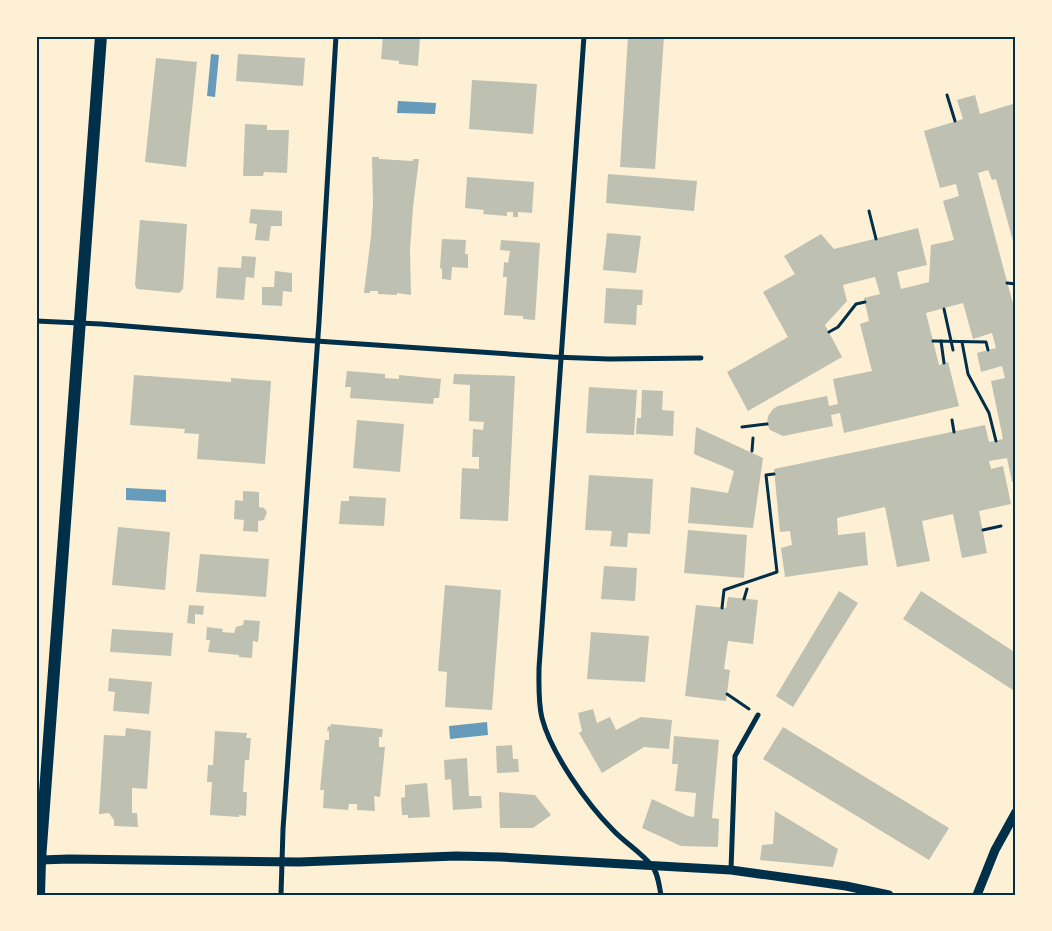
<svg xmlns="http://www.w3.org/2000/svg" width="1052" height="931" font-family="'Archivo Narrow',sans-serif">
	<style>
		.water { fill: #669bbc }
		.building { fill: #bec0b2 }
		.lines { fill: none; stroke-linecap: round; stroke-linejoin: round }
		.path { stroke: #003049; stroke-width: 3 }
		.minor { stroke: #003049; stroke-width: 5 }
		.tertiary { stroke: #003049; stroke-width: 9 }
		.primary { stroke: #003049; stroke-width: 12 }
		.neatline { fill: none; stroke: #003049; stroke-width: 2 }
	</style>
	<rect width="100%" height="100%" fill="#fdf0d5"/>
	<g class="water">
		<polygon points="211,54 219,55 215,97 207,96"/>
		<polygon points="398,101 436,103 435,114 397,113"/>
		<polygon points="126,488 166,490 166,502 126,500"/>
		<polygon points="487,722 488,735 450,739 449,726"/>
	</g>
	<g class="building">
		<polygon points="383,36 420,36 418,66 399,64 399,61 381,59"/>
		<polygon points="628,36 664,36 655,169 620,167"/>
		<polygon points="238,54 305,58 303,86 236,81"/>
		<polygon points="156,58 197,62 186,167 145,162"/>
		<polygon points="472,80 537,84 533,134 469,129"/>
		<polygon points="975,95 980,114 1016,103 1016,252 996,179 992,180 988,170 978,173 1016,315 1016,482 1012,482 1007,458 989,461 991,469 1003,466 1011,504 979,511 987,553 962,558 953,514 922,521 930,561 897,567 885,507 837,518 838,535 865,532 868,565 785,577 781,548 792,545 790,531 780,532 774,469 985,425 989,442 1003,439 991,381 1005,378 1002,366 981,372 977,353 996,348 992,333 973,339 963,303 926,313 939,365 948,362 959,406 844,433 840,413 831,415 833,426 783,436 770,430 767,424 768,416 773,409 778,406 827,396 829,406 838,404 833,379 872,371 860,324 869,321 864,298 880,294 875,277 843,285 847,301 825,325 842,357 748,411 727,372 788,337 763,292 795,274 784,256 821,234 834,249 918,228 927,265 897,272 901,289 929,282 931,245 954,240 943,201 959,196 956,184 940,188 924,131 963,119 957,100"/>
		<polygon points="245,124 267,125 267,130 289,130 287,173 264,172 263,176 243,176"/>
		<polygon points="372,157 379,157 379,159 413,161 413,159 419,159 413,207 410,250 411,295 397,293 397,295 378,294 378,291 370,291 370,293 364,293 371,236 373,204"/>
		<polygon points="608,174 697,181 694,211 606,203"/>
		<polygon points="467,177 534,182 532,213 518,212 518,217 513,217 513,212 507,212 507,216 483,214 484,210 465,208"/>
		<polygon points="251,209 282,211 282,226 271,226 269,241 255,240 257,224 249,223"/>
		<polygon points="140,220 187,224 183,289 179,293 137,289 135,285"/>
		<polygon points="607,233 641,236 636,273 603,270"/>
		<polygon points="442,239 466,240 465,254 468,254 468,268 452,267 451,280 442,279 442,269 440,268"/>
		<polygon points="501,240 540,243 535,320 523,319 523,316 504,315 507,277 503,277 504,262 508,263 510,251 500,250"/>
		<polygon points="242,256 256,257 254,278 246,277 244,300 216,298 218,267 241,268"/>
		<polygon points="275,271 292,273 292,292 283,291 282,306 262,305 262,287 274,287"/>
		<polygon points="606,288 643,290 642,305 637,305 636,325 604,323"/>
		<polygon points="347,371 385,374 385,378 399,379 399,375 441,379 439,398 434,398 433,404 350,398 351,387 345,387"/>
		<polygon points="454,374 515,376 508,521 460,519 462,468 479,469 479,457 472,457 473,429 483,430 484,422 469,421 470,385 453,384"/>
		<polygon points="134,375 231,382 231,378 271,381 265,464 197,459 199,434 184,433 185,429 130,425"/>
		<polygon points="589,387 637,390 634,435 586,433"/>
		<polygon points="642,390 663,391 662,410 674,411 673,436 636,434 637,418 641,418"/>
		<polygon points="357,420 404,424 400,472 353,468"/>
		<polygon points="696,427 763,458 753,528 688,523 691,487 728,493 734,471 694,454"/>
		<polygon points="589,475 653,479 650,534 628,533 627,547 610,546 612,531 585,530"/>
		<polygon points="243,491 259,492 259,507 264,508 267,512 264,520 258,521 258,532 243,531 244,520 234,519 235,500 243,501"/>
		<polygon points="349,496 386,498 384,526 339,524 341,501 349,501"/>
		<polygon points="118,527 170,532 165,590 112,585"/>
		<polygon points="688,530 747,535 744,578 684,573"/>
		<polygon points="200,554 269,559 266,597 196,592"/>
		<polygon points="604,566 637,568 635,601 601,599"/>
		<polygon points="445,585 501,590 492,710 445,707 447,672 438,671"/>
		<polygon points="839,591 858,603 793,707 776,696"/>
		<polygon points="921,591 1016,653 1016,692 903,619"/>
		<polygon points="728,597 758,600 753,644 728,641 724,669 730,670 726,701 685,696 696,605 726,608"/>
		<polygon points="189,605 204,606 203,615 195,614 195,624 187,623"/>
		<polygon points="244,620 260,621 258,642 253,641 252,658 239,657 239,655 208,652 210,640 206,640 207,627 223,629 222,632 234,633 236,627 243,625"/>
		<polygon points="112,629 173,633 171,656 110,652"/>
		<polygon points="591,632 649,636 645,682 587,679"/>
		<polygon points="109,678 152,682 149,714 113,711 115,692 108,691"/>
		<polygon points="593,709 597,723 610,717 616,730 641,717 672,720 669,749 644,747 602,773 579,733 582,731 578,713"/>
		<polygon points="331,724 383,729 382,737 379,737 379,747 385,747 380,797 374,796 375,811 357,810 357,804 349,804 348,810 323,808 324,790 320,790 325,740 329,740 329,731 327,731 328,726 330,727"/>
		<polygon points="783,727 949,828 929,860 763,759"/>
		<polygon points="126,728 151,731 147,789 132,788 132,813 137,813 138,827 114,826 114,820 109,813 99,814 104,735 125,736"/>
		<polygon points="215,731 247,733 246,738 251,738 249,760 245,760 243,792 247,792 246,816 239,815 239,817 210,815 212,782 207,782 208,765 213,765"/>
		<polygon points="674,736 719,740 712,818 719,819 718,847 681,846 642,828 652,799 688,816 694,817 696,793 675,791 678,764 672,764"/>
		<polygon points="512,745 513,759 518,759 519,772 497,773 496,746"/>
		<polygon points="467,758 469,796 481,796 482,808 453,810 451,779 445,780 444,760"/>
		<polygon points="427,783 430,817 408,818 408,815 402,815 401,798 405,797 405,785"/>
		<polygon points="499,792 535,795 551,815 533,828 500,828"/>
		<polygon points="775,811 838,849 833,867 760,860 762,845 773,844"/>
	</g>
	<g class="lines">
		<g class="path">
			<polyline points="947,95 955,121"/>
			<polyline points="869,211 876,239"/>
			<polyline points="1007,283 1016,284"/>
			<polyline points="944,309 953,350"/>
			<polyline points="829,332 838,327 856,304 865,302"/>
			<polyline points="933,341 986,342 988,350"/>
			<polyline points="941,341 944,363"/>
			<polyline points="962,342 968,374 989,413 996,441"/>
			<polyline points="952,420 954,432"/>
			<polyline points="742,427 767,424"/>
			<polyline points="752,451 753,438"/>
			<polyline points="983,530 1001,526"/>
			<polyline points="744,599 747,589"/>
			<polyline points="722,608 724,590 777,572 766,475 774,474"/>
			<polyline points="727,694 749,709"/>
		</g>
		<g class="minor">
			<path d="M584 36 539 668C539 684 538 702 542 718 551 753 587 804 613 830 624 842 642 853 652 866 658 873 659 885 661 895"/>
			<polyline points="36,321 101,324 301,340 553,357 609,359 701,358"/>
			<polyline points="731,870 735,756 758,715"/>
			<polyline points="281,895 283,829 319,322 336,36"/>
		</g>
		<g class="tertiary">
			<polyline points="40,860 69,859 299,862 456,856 501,857 731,870 846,886 889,895"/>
			<polyline points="977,895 995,850 1016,812"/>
		</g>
		<polyline class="primary" points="39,895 40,860 101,36"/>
	</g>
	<rect width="1052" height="931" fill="none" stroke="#fdf0d5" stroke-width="75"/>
	<rect x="38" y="38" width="976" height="856" class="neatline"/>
</svg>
